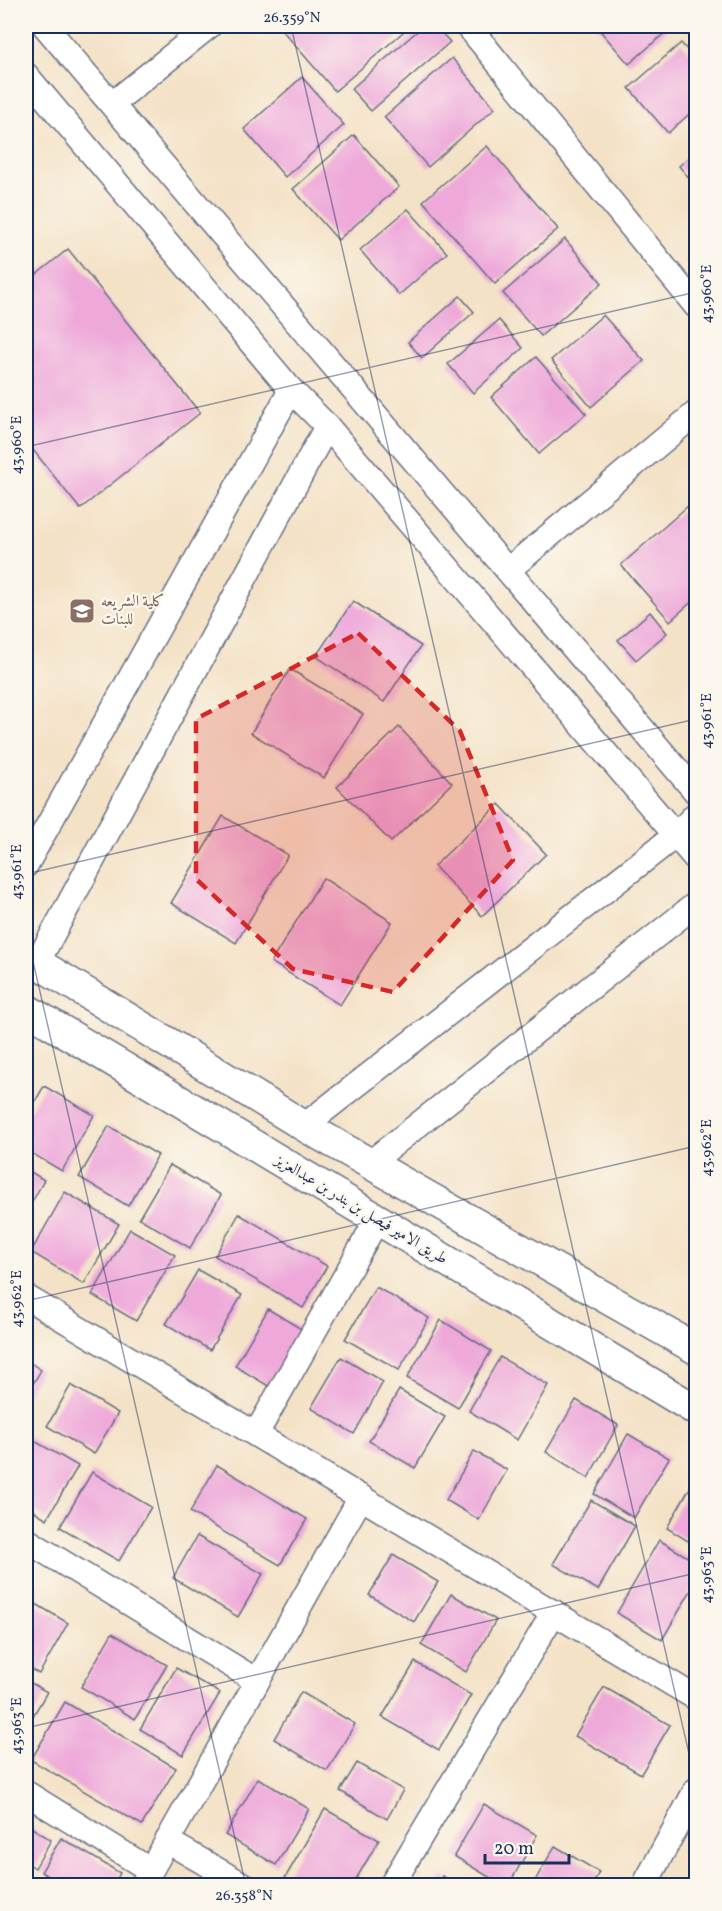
<svg xmlns="http://www.w3.org/2000/svg" width="722" height="1911" font-family="Vollkorn,Amiri,serif">
	<style>
		.building { fill: #eea9da }
		.lines { fill: none; stroke-linecap: round; stroke-linejoin: round }
		.minor-casing { stroke: #676e83; stroke-width: 27 }
		.tertiary-casing { stroke: #676e83; stroke-width: 33 }
		.minor { stroke: #fff; stroke-width: 24 }
		.tertiary { stroke: #fff; stroke-width: 30 }
		.marked { fill: #d62828; fill-opacity: 0.2; stroke: #d62828; stroke-width: 4.5; stroke-dasharray: 12 8; stroke-linejoin: round }
		.ticks { fill: none; stroke: #1b2f5e; stroke-width: 1.5; stroke-opacity: 0.45 }
		.labels { text-anchor: middle; dominant-baseline: central; stroke-width: 4.5; stroke-linejoin: round; paint-order: stroke }
		.education-label { font-size: 16px; fill: #785e54; stroke: #fbf7ec; text-anchor: start }
		.street-label { font-size: 16px; fill: #1b2f5e; stroke: #fbf7ec }
		.neatline { fill: none; stroke: #1b2f5e; stroke-width: 2 }
		.ticks-label { font-size: 15px; text-anchor: middle; fill: #1b2f5e }
	</style>
	<rect width="100%" height="100%" fill="#fbf7ec"/>
	<filter id="ink" filterUnits="userSpaceOnUse"><feTurbulence type="fractalNoise" baseFrequency=".0167" numOctaves="2"/><feDisplacementMap in="SourceGraphic" scale="12" xChannelSelector="R" yChannelSelector="G"/><feConvolveMatrix kernelMatrix="1 2 1 2 8 2 1 2 1" color-interpolation-filters="sRGB"/></filter>
	<filter id="wash" filterUnits="userSpaceOnUse"><feTurbulence type="fractalNoise" baseFrequency=".008" numOctaves="4" result="noise"/><feDisplacementMap in="SourceGraphic" scale="24" xChannelSelector="R" yChannelSelector="G"/><feGaussianBlur stdDeviation="1.35" result="paint"/><feColorMatrix in="noise" values="0 0 0 0 0 0 0 0 0 0 0 0 0 0 0 0 0 1.4 0 .05"/><feComposite in="paint" operator="in"/></filter>
	<g filter="url(#wash)">
		<rect width="100%" height="100%" fill="#f4e2c7"/>
		<g id="blocks">
			<g class="building">
				<polygon points="287,26 410,26 335,91 282,30"/>
				<polygon points="423,26 435,26 450,42 371,111 351,89"/>
				<polygon points="596,26 662,26 667,31 629,64"/>
				<polygon points="681,43 696,60 696,108 668,133 629,88"/>
				<polygon points="452,58 495,108 428,167 384,117"/>
				<polygon points="302,77 344,125 285,177 244,129"/>
				<polygon points="354,135 399,187 338,240 293,189"/>
				<polygon points="487,146 558,229 495,284 423,201"/>
				<polygon points="696,151 696,186 679,166"/>
				<polygon points="408,209 447,253 399,295 360,250"/>
				<polygon points="565,239 602,283 541,336 503,293"/>
				<polygon points="68,249 200,413 80,509 26,441 26,283"/>
				<polygon points="460,296 474,312 422,358 408,342"/>
				<polygon points="603,315 644,361 591,407 551,360"/>
				<polygon points="499,320 523,348 473,393 448,364"/>
				<polygon points="536,357 586,414 539,454 491,397"/>
				<polygon points="689,505 696,514 696,598 670,621 621,565"/>
				<polygon points="353,601 421,646 384,702 316,656"/>
				<polygon points="650,612 667,633 636,660 618,640"/>
				<polygon points="290,669 363,714 324,778 251,733"/>
				<polygon points="399,727 452,783 391,842 337,787"/>
				<polygon points="499,804 546,854 482,916 434,866"/>
				<polygon points="223,816 288,855 236,943 171,903"/>
				<polygon points="323,878 392,922 340,1005 271,962"/>
				<polygon points="44,1086 94,1115 62,1171 26,1150 26,1117"/>
				<polygon points="109,1126 158,1155 128,1206 79,1177"/>
				<polygon points="170,1165 221,1195 190,1248 139,1218"/>
				<polygon points="26,1169 44,1180 26,1213"/>
				<polygon points="65,1192 119,1224 84,1284 31,1252"/>
				<polygon points="239,1214 327,1266 303,1308 215,1256"/>
				<polygon points="130,1229 175,1255 136,1321 92,1295"/>
				<polygon points="198,1270 242,1295 210,1350 166,1324"/>
				<polygon points="376,1287 429,1318 399,1370 345,1339"/>
				<polygon points="268,1309 303,1330 270,1387 235,1366"/>
				<polygon points="441,1320 491,1351 458,1408 407,1378"/>
				<polygon points="341,1357 383,1382 354,1434 311,1408"/>
				<polygon points="500,1357 548,1385 517,1440 469,1411"/>
				<polygon points="26,1360 41,1370 26,1396"/>
				<polygon points="71,1385 118,1413 94,1454 47,1426"/>
				<polygon points="399,1390 445,1417 415,1468 369,1441"/>
				<polygon points="576,1400 618,1425 588,1478 546,1452"/>
				<polygon points="628,1434 669,1458 634,1518 594,1494"/>
				<polygon points="26,1436 78,1466 47,1519 26,1506"/>
				<polygon points="474,1451 507,1470 479,1520 446,1500"/>
				<polygon points="217,1465 307,1519 280,1565 190,1512"/>
				<polygon points="92,1472 151,1507 119,1561 60,1527"/>
				<polygon points="696,1477 696,1546 667,1528"/>
				<polygon points="591,1500 635,1526 598,1590 553,1564"/>
				<polygon points="197,1536 263,1574 238,1617 173,1578"/>
				<polygon points="659,1540 696,1562 696,1582 662,1640 617,1613"/>
				<polygon points="393,1555 438,1582 414,1622 369,1595"/>
				<polygon points="451,1594 496,1620 466,1672 421,1645"/>
				<polygon points="26,1598 68,1623 39,1674 26,1666"/>
				<polygon points="112,1633 167,1665 135,1719 81,1687"/>
				<polygon points="415,1662 471,1695 439,1750 382,1717"/>
				<polygon points="176,1668 220,1693 183,1755 140,1729"/>
				<polygon points="26,1680 47,1692 26,1728"/>
				<polygon points="604,1687 670,1725 641,1774 575,1736"/>
				<polygon points="301,1692 355,1724 327,1771 274,1739"/>
				<polygon points="65,1702 176,1768 142,1825 31,1760"/>
				<polygon points="357,1763 403,1790 387,1819 340,1791"/>
				<polygon points="258,1778 309,1809 276,1865 225,1835"/>
				<polygon points="484,1804 537,1835 508,1886 504,1886 454,1856"/>
				<polygon points="325,1809 379,1840 352,1886 298,1886 285,1878"/>
				<polygon points="26,1824 51,1840 35,1868 26,1862"/>
				<polygon points="61,1838 120,1873 113,1886 65,1886 41,1872"/>
				<polygon points="555,1846 599,1872 592,1886 532,1886"/>
				<polygon points="442,1876 458,1886 437,1886"/>
			</g>
		</g>
	</g>
	<g filter="url(#ink)">
		<use href="#blocks" fill-opacity="0" stroke="#676e83" stroke-width="1.5"/>
		<g class="lines">
			<g class="minor-casing">
				<g id="minor">
					<polyline points="45,26 696,792"/>
					<polyline points="468,26 696,306"/>
					<polyline points="26,75 291,390 327,426 696,859"/>
					<polyline points="112,104 209,26"/>
					<polyline points="508,570 696,413"/>
					<polyline points="26,865 291,390"/>
					<polyline points="37,963 327,426"/>
					<polyline points="304,1126 676,835 696,814"/>
					<polyline points="370,1163 696,904"/>
					<polyline points="26,1297 696,1698"/>
					<polyline points="256,1434 377,1220"/>
					<polyline points="26,1540 257,1681"/>
					<polyline points="26,1793 150,1870"/>
					<polyline points="167,1841 245,1886"/>
					<polyline points="142,1886 361,1497"/>
					<polyline points="391,1886 554,1612"/>
					<polyline points="644,1886 696,1790"/>
				</g>
			</g>
			<g class="tertiary-casing">
				<g id="tertiary">
					<polyline points="26,956 304,1126 696,1349"/>
					<polyline points="26,1009 696,1410"/>
				</g>
			</g>
			<use href="#minor" class="minor"/>
			<use href="#tertiary" class="tertiary"/>
		</g>
	</g>
	<path class="marked" d="M358 633 460 731 513 860 393 992 293 969 196 879V719Z"/>
	<path class="ticks" d="M291 26 696 1784M26 447 696 292M26 874 696 719M26 931 246 1886M26 1301 696 1146M26 1728 696 1573"/>
	<defs>
		<g id="university-square" transform="scale(1.35)"><rect x="-9" y="-9" width="18" height="18" rx="4" fill="#8d6e63" stroke="#fbf7ec"/><path d="M0-5L7-2L0 1L-7-2ZM-4 1L0 2.5L4 1V4Q0 6-4 4Z" fill="#fff"/></g>
	</defs>
	<g fill-rule="evenodd">
		<use href="#university-square" x="82" y="611"/>
	</g>
	<g class="labels">
		<g class="education-label">
			<text x="101" y="602">كلية الشريعه<tspan x="101" dy="18">للبنات</tspan></text>
		</g>
		<g class="street-label">
			<text transform="translate(361 1210) rotate(31)">طريق الامير فيصل بن بندر بن عبدالعزيز</text>
		</g>
	</g>
	<rect width="722" height="1911" fill="none" stroke="#fbf7ec" stroke-width="66"/>
	<path d="M485 1854v9h84v-9" fill="none" stroke="#1b2f5e" stroke-width="3"/>
	<text x="494" y="1854" font-size="18" fill="#1b2f5e" stroke="#fbf7ec" stroke-width="4.5" paint-order="stroke">20 m</text>
	<rect x="33" y="33" width="656" height="1845" class="neatline"/>
	<g class="ticks-label">
		<text x="292" y="22">26.359°N</text>
		<text transform="translate(706 294) rotate(-90)" y="5">43.960°E</text>
		<text transform="translate(16 445) rotate(-90)" y="5">43.960°E</text>
		<text transform="translate(706 721) rotate(-90)" y="5">43.961°E</text>
		<text transform="translate(16 872) rotate(-90)" y="5">43.961°E</text>
		<text transform="translate(706 1148) rotate(-90)" y="5">43.962°E</text>
		<text transform="translate(16 1299) rotate(-90)" y="5">43.962°E</text>
		<text transform="translate(706 1575) rotate(-90)" y="5">43.963°E</text>
		<text transform="translate(16 1726) rotate(-90)" y="5">43.963°E</text>
		<text x="244" y="1900">26.358°N</text>
	</g>
</svg>
